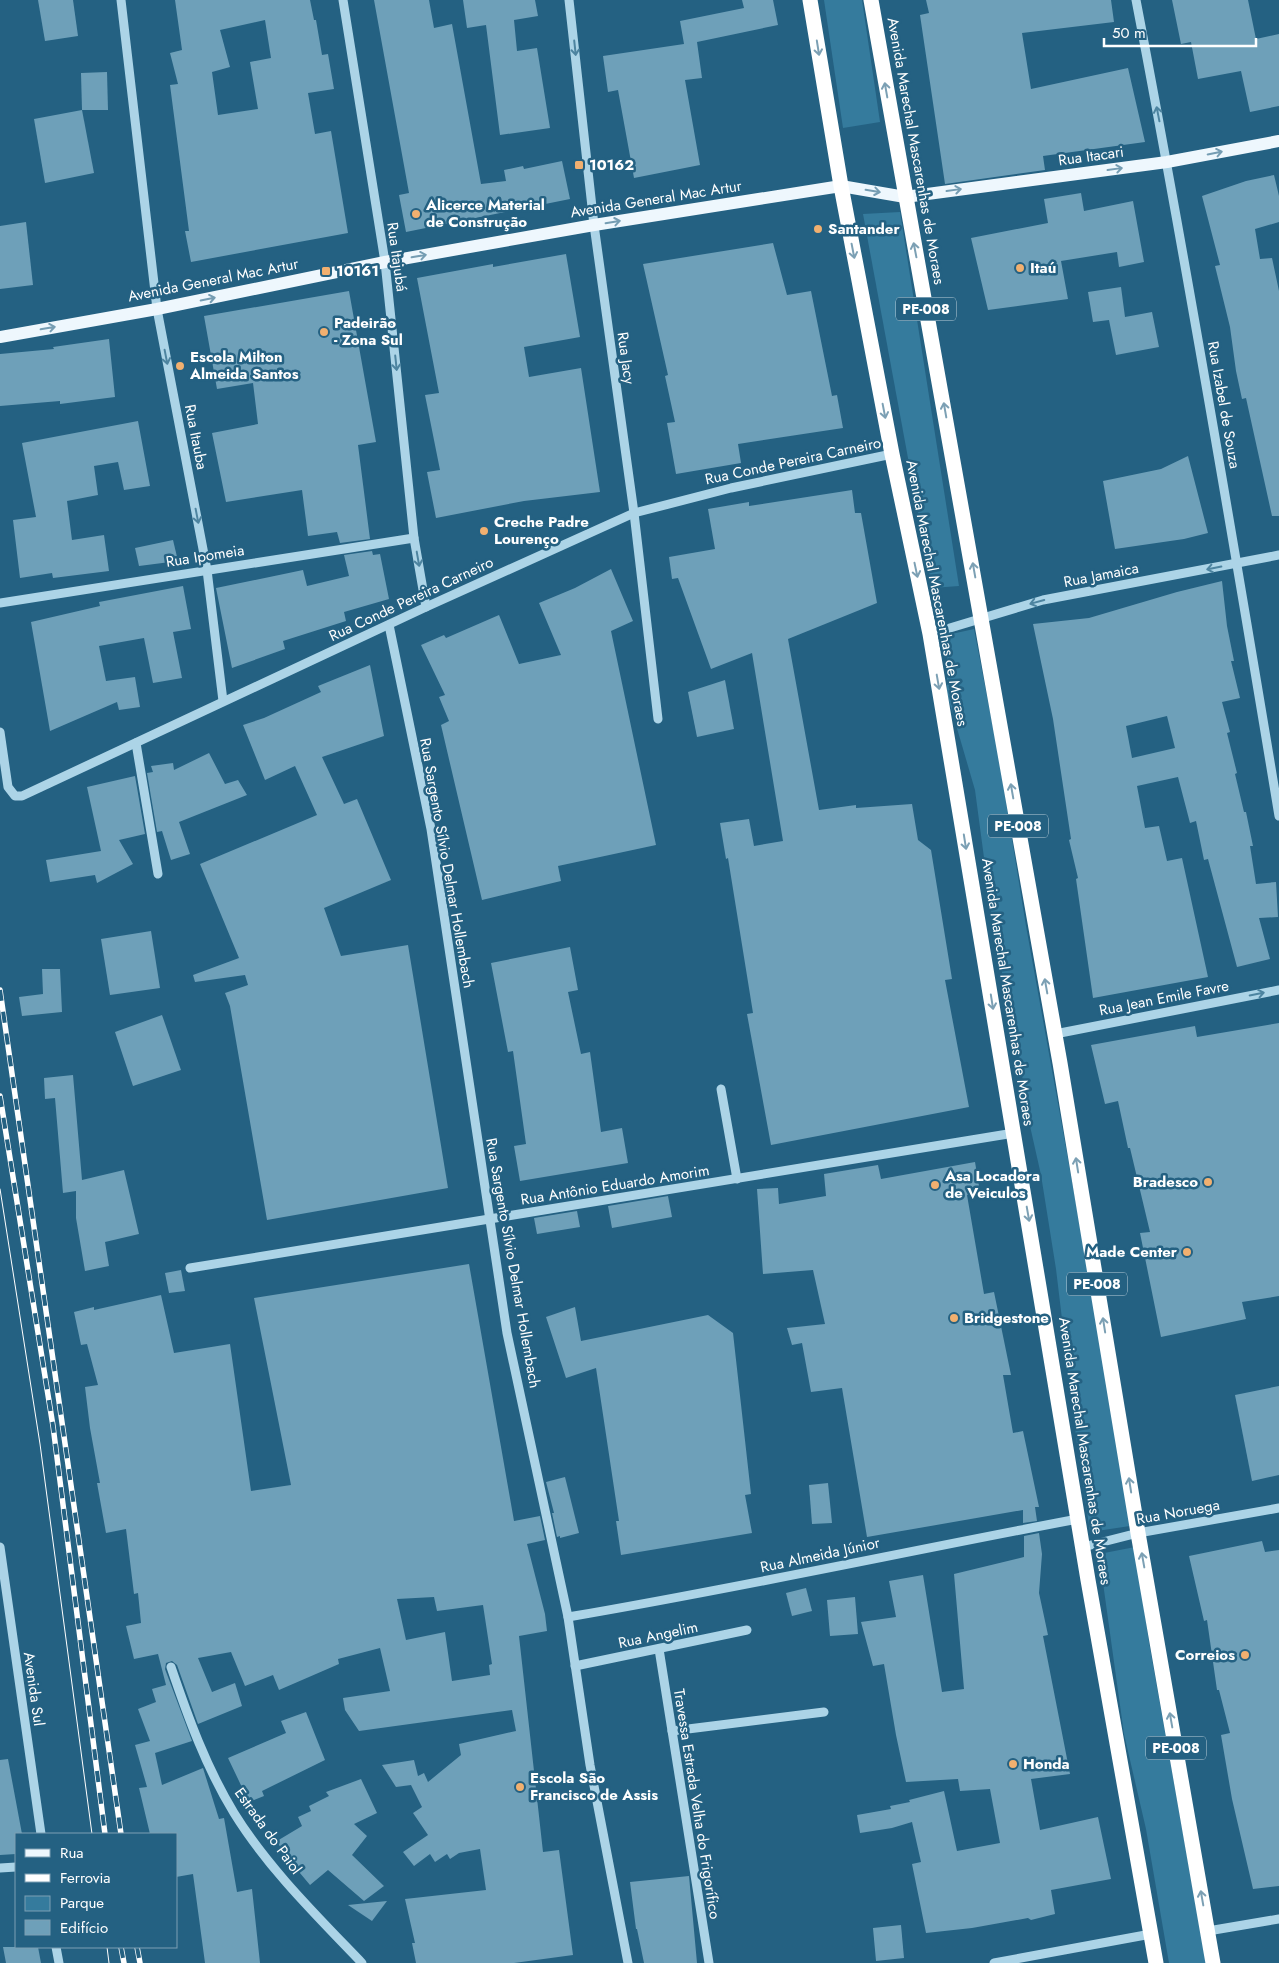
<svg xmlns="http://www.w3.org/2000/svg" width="1279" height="1963" font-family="Jost,sans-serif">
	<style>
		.green { fill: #357b9d }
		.building { fill: #6ea0b9; fill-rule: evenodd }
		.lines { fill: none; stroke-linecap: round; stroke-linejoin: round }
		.minor { stroke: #acd4e7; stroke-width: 9 }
		.major { stroke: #eef7fd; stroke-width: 12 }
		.highway { stroke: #fff; stroke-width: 15 }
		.tram { stroke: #fff; stroke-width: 1 }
		.rail-casing { stroke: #fff; stroke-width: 5.5 }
		.rail { stroke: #246182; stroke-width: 4; stroke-dasharray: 11; stroke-linecap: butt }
		.oneway { stroke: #4d84a0 }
		.oneway2 { stroke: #7ca0b4 }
		.oneway3 { stroke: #759db3 }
		.poi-dot { fill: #f1b070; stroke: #246182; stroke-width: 2 }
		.labels { text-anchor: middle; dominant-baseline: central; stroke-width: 5; stroke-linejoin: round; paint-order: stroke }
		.shield { fill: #246182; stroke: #bdd0da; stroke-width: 1 }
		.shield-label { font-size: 14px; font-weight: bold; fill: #fff }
		.street-label { font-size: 15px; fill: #fff; stroke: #246182 }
		.poi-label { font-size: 15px; font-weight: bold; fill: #fff; stroke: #246182; text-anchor: start }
	</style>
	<rect width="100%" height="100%" fill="#246182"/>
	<g class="green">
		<polygon points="824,0 862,0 880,122 843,128"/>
		<polygon points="900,212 959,586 932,588 863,214"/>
		<polygon points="974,629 998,753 1026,926 1088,1270 1130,1526 1090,1532 1077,1444 1056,1269 1041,1175 1030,1126 1013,1018 996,948 975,790 947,694 947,635"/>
		<polygon points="1135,1547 1149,1642 1206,1963 1169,1963 1146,1829 1124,1734 1099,1554"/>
	</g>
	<g class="building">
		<polygon points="38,0 73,0 78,36 45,41"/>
		<path d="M175 0H310L314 20H316L322 55 328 54 334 89 308 93 315 134 331 131 348 233 191 262 185 231H189L170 85 178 84 170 53 182 50ZM265 20 271 58 250 62 258 109 218 115 212 72 230 67 220 30Z"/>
		<polygon points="374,0 429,0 434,28 452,24 481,184 506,181 504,170 523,166 524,169 562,161 570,199 406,232 399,195 409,193"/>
		<polygon points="463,0 535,0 538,16 514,20 517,51 537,48 550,128 500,135 486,25 467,28"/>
		<polygon points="742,0 773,0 778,25 697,42 702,78 685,80 700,165 634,178 618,90 608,92 603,56 684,44 680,21 744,8"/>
		<polygon points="926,0 1111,0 1114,22 1022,33 1031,89 1128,68 1145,142 1043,156 1045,170 945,184 920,15 929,13"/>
		<polygon points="1172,0 1248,0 1256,39 1279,34 1279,106 1250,112 1241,71 1198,79 1191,42 1181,44"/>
		<polygon points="107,72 108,110 82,110 81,73"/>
		<polygon points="82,110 94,173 45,183 34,119"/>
		<polygon points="1274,175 1279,196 1279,222 1255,229 1260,259 1272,258 1279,291 1279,516 1272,516 1246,398 1242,399 1236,371 1230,327 1215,266 1220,265 1202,196 1246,181"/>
		<polygon points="1081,193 1084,211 1133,201 1144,262 1119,267 1117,252 1061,261 1068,299 988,310 971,238 1048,223 1044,199"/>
		<polygon points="26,222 33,285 0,289 0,226"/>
		<polygon points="773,243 787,295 811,291 832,396 837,395 843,428 738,444 741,463 676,474 667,423 675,422 665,376 668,375 643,264"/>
		<polygon points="566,254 580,337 524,347 529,377 581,368 600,492 524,501 436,518 427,472 440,470 425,395 439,393 417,278 493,264 493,267"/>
		<polygon points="1121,287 1125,317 1152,312 1159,347 1116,355 1109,320 1093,322 1088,292"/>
		<polygon points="349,291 376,442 358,445 370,539 340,543 337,532 308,536 302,490 226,502 212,433 258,424 253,383 217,389 204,316"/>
		<polygon points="109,339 115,397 60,404 60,401 0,406 0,354 54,349 53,347"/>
		<polygon points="138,421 150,486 124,490 118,462 94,466 98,495 67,501 72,540 104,535 109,571 53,578 52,573 20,578 13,520 36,517 22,443"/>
		<polygon points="1188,456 1208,533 1184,539 1115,549 1103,481 1161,469"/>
		<polygon points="852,490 855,513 861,513 877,603 788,639 819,810 856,805 856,808 912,804 918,840 931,850 952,979 945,980 969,1107 771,1145 747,1014 753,1013 728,858 726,859 720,823 749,819 754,846 783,841 752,653 711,669 678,578 672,579 669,557 715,549 708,509 749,502 749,506"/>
		<polygon points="173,540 178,561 139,566 135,548"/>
		<polygon points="372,551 373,555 380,554 389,599 344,612 346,621 283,641 285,649 232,668 216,588 303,570 307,586 349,576 344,555"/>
		<polygon points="611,569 633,621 611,631 656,845 558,866 561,881 482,900 441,725 449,721 439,697 445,695 421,645 444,635 446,638 499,615 519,664 561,655 539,603 575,588"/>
		<path d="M1222 581 1227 626 1234 661H1231L1240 698 1222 702 1230 732 1227 733 1237 773 1235 774 1244 812H1246L1253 846H1250L1256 884 1276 882 1278 917 1259 918 1270 959 1237 967 1208 859 1204 860 1196 821 1190 823 1178 777 1137 786 1145 828 1159 826 1167 861 1182 858 1208 977 1093 998 1076 879 1078 878 1069 840 1071 839 1053 719 1033 624 1089 618 1177 592ZM1167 716 1175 748 1132 758 1126 726Z"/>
		<polygon points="183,586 191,629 173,632 182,678 153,683 144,638 99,646 106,681 135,677 140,707 119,710 117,702 50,731 31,622 100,606 99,602"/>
		<polygon points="370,665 384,736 322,757 344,804 357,799 391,880 324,908 341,956 408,945 448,1188 267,1220 230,1006 225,993 248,985 245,975 195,982 193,975 239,958 200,864 317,815 295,766 265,780 243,725 264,718 321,692 318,686"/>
		<polygon points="725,680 734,729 697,737 688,692"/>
		<polygon points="209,753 225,784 238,780 247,795 179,822 190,854 171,860 162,831 157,832 147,773 153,772 151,766 173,763 174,770"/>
		<polygon points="135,776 145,834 119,840 133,864 97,883 95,875 50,882 46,860 101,851 87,787"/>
		<polygon points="151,931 160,988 110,995 101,939"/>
		<polygon points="570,947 578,990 568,992 581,1054 590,1052 601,1132 622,1128 628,1163 520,1181 514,1146 526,1144 513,1051 508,1052 491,963"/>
		<polygon points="42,969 60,969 62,1012 22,1016 19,997 43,994"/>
		<polygon points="162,1015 181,1070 133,1086 115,1032"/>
		<polygon points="1279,1023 1279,1296 1242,1302 1246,1319 1161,1337 1140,1233 1150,1232 1130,1148 1128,1148 1118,1101 1105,1104 1091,1045 1195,1026 1197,1037"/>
		<polygon points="73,1075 82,1180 124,1170 139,1234 105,1242 109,1266 85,1271 76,1218 76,1191 63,1193 55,1098 45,1099 44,1078"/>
		<polygon points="975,1162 980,1192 967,1195 984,1294 994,1292 1011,1375 1003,1375 1013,1433 1023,1431 1039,1507 1035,1507 1037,1521 1023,1523 1023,1510 867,1537 842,1388 811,1392 802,1343 792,1345 787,1328 825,1324 813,1270 763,1274 757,1189 778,1188 779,1204 826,1196 824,1174 878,1165 881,1179"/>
		<polygon points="668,1196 672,1217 612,1228 608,1206"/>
		<polygon points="577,1211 580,1227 537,1234 534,1218"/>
		<path d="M469 1264 514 1521 540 1516 545 1540 527 1544 545 1614 547 1631 519 1636 543 1852 559 1850 573 1955 514 1963H416L412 1943H415L405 1899 486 1890 480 1849 459 1853 450 1859 447 1854 435 1862 430 1854 414 1866 403 1852 428 1835 413 1813 422 1807 411 1785 396 1787 382 1765 414 1760 418 1776 424 1773 428 1782 461 1755 459 1744 516 1731 512 1710 359 1731 345 1710 343 1698 390 1691 380 1648 338 1659 339 1664 279 1690 273 1675 245 1686 231 1652 198 1658 212 1692 235 1683 242 1706 198 1724 177 1665 172 1661 166 1663 165 1669 192 1741 155 1753 162 1785 203 1768 219 1819 224 1818 237 1892 252 1889 260 1963H205L193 1874 176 1877V1834H150L139 1788 147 1787 135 1745 150 1741 138 1709 156 1702 152 1689 166 1685 158 1654 134 1659 126 1626 141 1623 138 1593 134 1594 126 1529 106 1533 97 1483H100L90 1428 85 1387 98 1385 87 1344 81 1345 74 1312 94 1307V1310L161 1295 174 1353 230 1344 251 1491 291 1485 254 1298ZM434 1597 437 1611 483 1605 492 1664 489 1665 490 1675 452 1681 445 1632 406 1640 397 1599Z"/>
		<polygon points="181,1270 185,1291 169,1293 165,1273"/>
		<polygon points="575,1307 581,1341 708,1315 733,1333 751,1494 745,1495 752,1533 621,1555 616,1521 619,1521 596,1368 566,1378 546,1317"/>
		<polygon points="1279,1386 1279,1475 1252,1481 1235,1395"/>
		<polygon points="565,1477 579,1533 560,1538 560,1536 557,1537 552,1513 554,1513 546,1482"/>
		<polygon points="828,1483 832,1523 812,1524 809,1485"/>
		<polygon points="1039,1533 1042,1554 1039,1593 1048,1635 1043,1636 1070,1774 1031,1779 1040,1830 1098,1817 1111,1879 1051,1890 1055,1914 1031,1920 1028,1918 972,1928 926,1933 912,1864 921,1862 912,1822 892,1828 860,1833 857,1815 891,1809 890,1806 910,1802 909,1800 944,1791 957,1851 1000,1843 990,1789 960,1791 958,1779 906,1782 896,1735 884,1664 873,1666 861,1622 896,1617 889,1581 923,1575 942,1692 964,1689 954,1574 1024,1557 1024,1536"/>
		<polygon points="1262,1541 1265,1552 1279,1550 1279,1886 1253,1889 1232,1799 1221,1735 1230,1733 1219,1690 1217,1690 1207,1620 1204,1621 1189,1556"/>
		<polygon points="806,1588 812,1611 792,1616 786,1593"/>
		<polygon points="855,1597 858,1634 830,1636 827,1600"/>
		<polygon points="306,1712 325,1760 262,1791 264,1796 249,1802 228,1758 286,1733 281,1721"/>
		<polygon points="8,1759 22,1834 16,1834 16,1854 0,1855 0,1760"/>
		<polygon points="361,1779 377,1813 354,1824 367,1836 352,1855 384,1886 364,1901 328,1870 310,1885 284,1854 277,1841 302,1826 298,1817 311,1811 309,1806 329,1796 326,1792"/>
		<polygon points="689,1876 697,1963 644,1963 637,1929 636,1929 630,1882"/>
		<polygon points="387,1901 372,1921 348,1905"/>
		<polygon points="901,1925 904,1958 876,1961 873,1928"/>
		<polygon points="3,1947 38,1947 41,1963 6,1963"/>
	</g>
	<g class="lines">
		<g class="minor">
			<polyline points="121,0 157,309 207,570 223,701"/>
			<polyline points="343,0 385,262 414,538 426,607"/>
			<polyline points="569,0 594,225 634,513 658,719"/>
			<path d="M1136 0C1188 271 1234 544 1279 816"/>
			<polyline points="0,603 414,538"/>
			<polyline points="389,625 431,829 507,1333 568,1617 590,1765 628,1963"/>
			<polyline points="930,634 1043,600 1279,555"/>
			<polyline points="0,732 8,787 15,796 22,796 426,607 634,513 731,488 892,454"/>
			<polyline points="136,743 158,874"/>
			<polyline points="1055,1034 1279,990"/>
			<polyline points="721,1089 737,1179"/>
			<polyline points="190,1268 1014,1133"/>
			<polyline points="0,1547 41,1834"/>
			<polyline points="1083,1547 1138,1533 1279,1508"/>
			<path d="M568 1617C739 1588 908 1551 1078 1519"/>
			<polyline points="659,1649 709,1963"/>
			<polyline points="575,1666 747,1630"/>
			<path d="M171 1667C188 1717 206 1767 234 1813 268 1868 317 1916 362 1963"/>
			<polyline points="672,1731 824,1712"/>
			<polyline points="0,1868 16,1867"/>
			<polyline points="1208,1931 1279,1919"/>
			<polyline points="56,1947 59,1963"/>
			<polyline points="994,1963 1151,1934"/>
		</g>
		<polyline class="major" points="0,337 157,309 385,262 594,225 841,186 905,197 1167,162 1279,141"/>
		<g class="highway">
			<polyline points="810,0 841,186 892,454 930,634 1088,1580 1156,1963"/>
			<polyline points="871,0 1060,1063 1138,1533 1213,1963"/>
		</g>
		<g class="tram">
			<polyline points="0,1189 40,1444 92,1834"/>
			<polyline points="107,1947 109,1963"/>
		</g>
		<g class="rail-casing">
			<g id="rail">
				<polyline points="0,990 121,1834"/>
				<polyline points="0,1096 53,1426 105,1834"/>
				<polyline points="121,1947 124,1963"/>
				<polyline points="137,1947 140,1963"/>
			</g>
		</g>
		<use href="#rail" class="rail"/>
	</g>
	<defs><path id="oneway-shaft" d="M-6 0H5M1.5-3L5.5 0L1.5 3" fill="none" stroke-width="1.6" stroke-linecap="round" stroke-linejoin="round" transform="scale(1.25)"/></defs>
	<g class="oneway">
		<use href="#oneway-shaft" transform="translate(575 48) rotate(84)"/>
		<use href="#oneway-shaft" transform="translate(1158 114) rotate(-101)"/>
		<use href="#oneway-shaft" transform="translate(166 357) rotate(79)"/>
		<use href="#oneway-shaft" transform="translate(396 363) rotate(84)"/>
		<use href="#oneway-shaft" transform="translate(197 516) rotate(79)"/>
		<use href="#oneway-shaft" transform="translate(418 559) rotate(80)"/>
		<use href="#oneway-shaft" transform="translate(1214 568) rotate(169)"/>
		<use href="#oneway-shaft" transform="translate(1037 602) rotate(165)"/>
		<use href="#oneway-shaft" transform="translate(1257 994) rotate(-11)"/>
	</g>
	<g class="oneway2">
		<use href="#oneway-shaft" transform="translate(818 48) rotate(81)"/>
		<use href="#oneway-shaft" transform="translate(886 90) rotate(-100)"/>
		<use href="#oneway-shaft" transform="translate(915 250) rotate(-101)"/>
		<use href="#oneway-shaft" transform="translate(853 251) rotate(79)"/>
		<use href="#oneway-shaft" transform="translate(945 410) rotate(-100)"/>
		<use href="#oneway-shaft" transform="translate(884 411) rotate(79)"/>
		<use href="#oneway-shaft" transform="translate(916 570) rotate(78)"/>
		<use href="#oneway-shaft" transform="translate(974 570) rotate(-100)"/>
		<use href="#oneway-shaft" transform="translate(938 682) rotate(80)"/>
		<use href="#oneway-shaft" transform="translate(1012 791) rotate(-100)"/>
		<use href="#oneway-shaft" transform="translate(965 842) rotate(81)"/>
		<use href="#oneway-shaft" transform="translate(1046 986) rotate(-100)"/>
		<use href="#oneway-shaft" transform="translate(992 1002) rotate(81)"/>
		<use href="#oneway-shaft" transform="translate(1077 1165) rotate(-99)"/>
		<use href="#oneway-shaft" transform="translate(1028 1214) rotate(80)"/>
		<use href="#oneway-shaft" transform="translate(1104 1325) rotate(-99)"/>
		<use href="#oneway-shaft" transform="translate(1130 1485) rotate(-99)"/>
		<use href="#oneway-shaft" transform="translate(1143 1560) rotate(-100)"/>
		<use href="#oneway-shaft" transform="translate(1171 1720) rotate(-100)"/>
		<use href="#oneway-shaft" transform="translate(1202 1898) rotate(-100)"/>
	</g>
	<g class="oneway3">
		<use href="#oneway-shaft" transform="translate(1215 153) rotate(-11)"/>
		<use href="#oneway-shaft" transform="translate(1115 169) rotate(-8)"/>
		<use href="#oneway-shaft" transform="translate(954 190) rotate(-8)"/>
		<use href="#oneway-shaft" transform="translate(873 191) rotate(9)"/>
		<use href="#oneway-shaft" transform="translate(613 222) rotate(-9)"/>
		<use href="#oneway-shaft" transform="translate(419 256) rotate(-10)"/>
		<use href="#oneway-shaft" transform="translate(208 299) rotate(-12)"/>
		<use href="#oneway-shaft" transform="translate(48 328) rotate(-10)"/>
	</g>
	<g class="poi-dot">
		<rect x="574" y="160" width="10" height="10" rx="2.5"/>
		<circle cx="416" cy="214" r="5"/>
		<circle cx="818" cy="229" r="5"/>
		<circle cx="1020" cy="268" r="5"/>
		<rect x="321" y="266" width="10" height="10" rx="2.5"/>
		<circle cx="324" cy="332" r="5"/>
		<circle cx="180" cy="366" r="5"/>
		<circle cx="484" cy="531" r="5"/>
		<circle cx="1208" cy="1182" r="5"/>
		<circle cx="935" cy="1185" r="5"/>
		<circle cx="1187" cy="1252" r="5"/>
		<circle cx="954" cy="1318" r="5"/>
		<circle cx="1245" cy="1655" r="5"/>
		<circle cx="1013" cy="1764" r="5"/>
		<circle cx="520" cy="1787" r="5"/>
	</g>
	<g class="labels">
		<g class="shield">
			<rect x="896" y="297.5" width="60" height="23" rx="4"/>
			<rect x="988" y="814.5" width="60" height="23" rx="4"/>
			<rect x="1067" y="1272.5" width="60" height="23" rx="4"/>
			<rect x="1146" y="1736.5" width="60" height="23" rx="4"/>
		</g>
		<g class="shield-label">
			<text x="926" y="309">PE-008</text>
			<text x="1018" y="826">PE-008</text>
			<text x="1097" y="1284">PE-008</text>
			<text x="1176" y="1748">PE-008</text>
		</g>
		<g class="street-label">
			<text transform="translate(916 151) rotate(80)">Avenida Marechal Mascarenhas de Moraes</text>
			<text transform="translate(1091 156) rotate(-8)">Rua Itacari</text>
			<text transform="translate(656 199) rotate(-9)">Avenida General Mac Artur</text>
			<text transform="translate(397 257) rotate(82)">Rua Itajubá</text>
			<text transform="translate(213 280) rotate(-11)">Avenida General Mac Artur</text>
			<text transform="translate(626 358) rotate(82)">Rua Jacy</text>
			<text transform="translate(1224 405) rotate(80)">Rua Izabel de Souza</text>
			<text transform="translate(196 437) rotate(79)">Rua Itauba</text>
			<text transform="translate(793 461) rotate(-12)">Rua Conde Pereira Carneiro</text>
			<text transform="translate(205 556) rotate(-9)">Rua Ipomeia</text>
			<text transform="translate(1101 575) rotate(-11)">Rua Jamaica</text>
			<text transform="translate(937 593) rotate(79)">Avenida Marechal Mascarenhas de Moraes</text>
			<text transform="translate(411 599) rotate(-25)">Rua Conde Pereira Carneiro</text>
			<text transform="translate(447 863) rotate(80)">Rua Sargento Sílvio Delmar Hollembach</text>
			<text transform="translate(1008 992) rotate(81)">Avenida Marechal Mascarenhas de Moraes</text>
			<text transform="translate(1164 998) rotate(-11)">Rua Jean Emile Favre</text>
			<text transform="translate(615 1185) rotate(-9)">Rua Antônio Eduardo Amorim</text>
			<text transform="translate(513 1263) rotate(80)">Rua Sargento Sílvio Delmar Hollembach</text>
			<text transform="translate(1085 1451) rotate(81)">Avenida Marechal Mascarenhas de Moraes</text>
			<text transform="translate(1178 1512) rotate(-10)">Rua Noruega</text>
			<text transform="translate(820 1555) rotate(-12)">Rua Almeida Júnior</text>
			<text transform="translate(658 1635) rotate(-12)">Rua Angelim</text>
			<text transform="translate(34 1689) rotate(82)">Avenida Sul</text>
			<text transform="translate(697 1804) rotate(81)">Travessa Estrada Velha do Frigorífico</text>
			<text transform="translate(268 1831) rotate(54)">Estrada do Paiol</text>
		</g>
		<g class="poi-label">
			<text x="589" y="165">10162</text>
			<text x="426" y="205">Alicerce Material<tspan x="426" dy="17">de Construção</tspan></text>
			<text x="828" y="229">Santander</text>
			<text x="1030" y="268">Itaú</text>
			<text x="336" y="271">10161</text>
			<text x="334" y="323">Padeirão<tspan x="334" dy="17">- Zona Sul</tspan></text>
			<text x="190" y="357">Escola Milton<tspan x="190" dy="17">Almeida Santos</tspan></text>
			<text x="494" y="522">Creche Padre<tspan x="494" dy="17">Lourenço</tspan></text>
			<text x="945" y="1176">Asa Locadora<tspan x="945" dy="17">de Veiculos</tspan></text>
			<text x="1198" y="1182" text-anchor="end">Bradesco</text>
			<text x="1177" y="1252" text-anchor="end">Made Center</text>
			<text x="964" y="1318">Bridgestone</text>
			<text x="1235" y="1655" text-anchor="end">Correios</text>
			<text x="1023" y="1764">Honda</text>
			<text x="530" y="1778">Escola São<tspan x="530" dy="17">Francisco de Assis</tspan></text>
		</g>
	</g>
	<rect x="15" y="1833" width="162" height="115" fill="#246182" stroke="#7ca0b4"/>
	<rect x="25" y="1849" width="25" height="8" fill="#eef7fd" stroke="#7ca0b4"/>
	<text x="60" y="1858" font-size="15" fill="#ffffff">Rua</text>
	<rect x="25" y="1874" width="25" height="8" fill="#ffffff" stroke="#7ca0b4"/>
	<text x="60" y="1883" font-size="15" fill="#ffffff">Ferrovia</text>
	<rect x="25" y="1896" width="25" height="15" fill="#357b9d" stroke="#7ca0b4"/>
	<text x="60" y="1908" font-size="15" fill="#ffffff">Parque</text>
	<rect x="25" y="1920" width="25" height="15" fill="#6ea0b9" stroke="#7ca0b4"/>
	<text x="60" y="1933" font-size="15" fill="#ffffff">Edifício</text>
	<path d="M1104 38v8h152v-8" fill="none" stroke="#ffffff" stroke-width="2.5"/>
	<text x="1112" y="38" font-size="15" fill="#ffffff" stroke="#246182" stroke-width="4" paint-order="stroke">50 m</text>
</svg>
